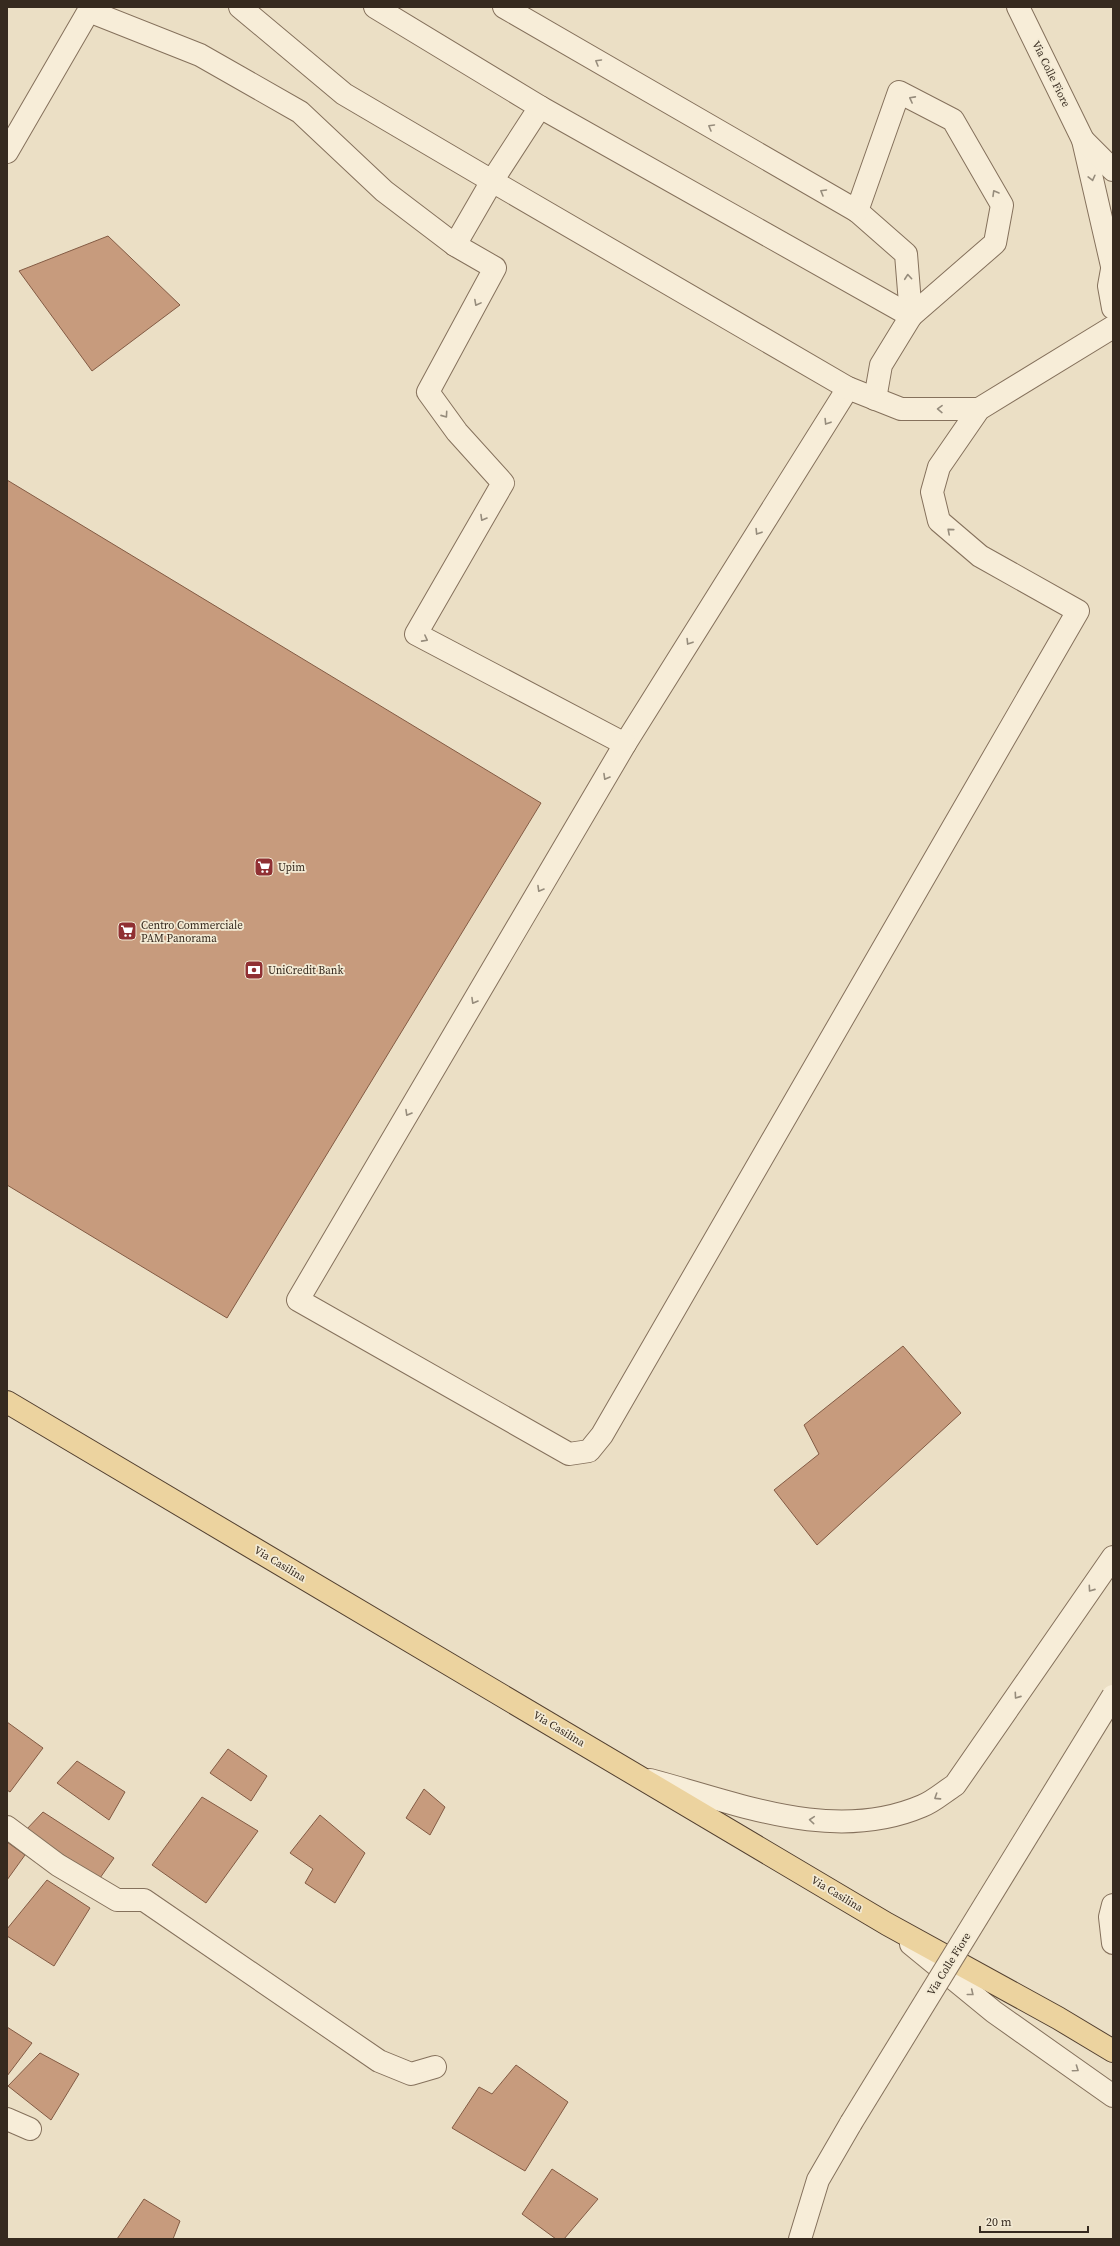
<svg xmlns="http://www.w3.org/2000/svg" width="1120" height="2246" font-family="'Source Serif 4',serif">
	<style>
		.building { fill: #c79b7d; stroke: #835b44 }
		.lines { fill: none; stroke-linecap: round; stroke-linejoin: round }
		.minor-casing { stroke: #85715c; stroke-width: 24 }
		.major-casing { stroke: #534030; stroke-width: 24 }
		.minor { stroke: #f7edd8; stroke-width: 22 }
		.major { stroke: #ecd39f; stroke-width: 22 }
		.minor-bridge-casing { stroke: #85715c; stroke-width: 24; stroke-linecap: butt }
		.minor-bridge { stroke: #f7edd8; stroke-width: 22 }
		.oneway { stroke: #968c7c }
		.labels { text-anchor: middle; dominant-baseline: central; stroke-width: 3.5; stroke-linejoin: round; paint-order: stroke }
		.street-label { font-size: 11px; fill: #362a1f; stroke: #f3ead4 }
		.poi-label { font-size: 11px; fill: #362a1f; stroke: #f3ead4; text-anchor: start }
	</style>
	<rect width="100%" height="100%" fill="#ebdfc5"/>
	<g class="building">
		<polygon points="108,236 180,305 92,371 19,271"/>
		<polygon points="7,480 541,803 227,1318 7,1185"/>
		<polygon points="903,1346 961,1413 817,1545 774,1490 819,1454 804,1425"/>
		<polygon points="7,1722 43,1748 10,1792 7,1790"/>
		<polygon points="228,1749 267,1776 251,1801 210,1773"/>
		<polygon points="77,1761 125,1792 109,1820 57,1783"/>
		<polygon points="424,1789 445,1807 430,1835 406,1818"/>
		<polygon points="202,1797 258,1831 206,1903 152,1865"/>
		<polygon points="43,1812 114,1858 100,1878 25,1831"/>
		<polygon points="320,1815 365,1853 335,1903 305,1883 313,1869 290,1853"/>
		<polygon points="7,1842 25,1855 7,1880"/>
		<polygon points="47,1880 90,1908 54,1966 7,1936 7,1929"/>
		<polygon points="7,2027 32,2043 7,2076"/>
		<polygon points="40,2053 79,2074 51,2120 8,2086"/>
		<polygon points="516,2065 568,2102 525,2171 452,2128 479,2087 492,2094"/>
		<polygon points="552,2169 598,2199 564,2239 556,2239 522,2214"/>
		<polygon points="144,2199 180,2221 173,2239 117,2239"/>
	</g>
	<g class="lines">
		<g class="minor-casing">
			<g id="minor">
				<polyline points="240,7 344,94 492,181 540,107 375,7"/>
				<polyline points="504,7 857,211 906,254 911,316"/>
				<polyline points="1018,7 1083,140 1112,266"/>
				<polyline points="89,11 200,55 300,112 384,191 455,245"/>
				<polyline points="540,107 911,316"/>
				<polyline points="1083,140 1113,170"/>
				<polyline points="7,152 91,7"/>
				<polyline points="857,211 899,92 953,120 1002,205 995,243 911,316 881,365 875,399"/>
				<polyline points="1113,264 1109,286 1113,308"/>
				<polyline points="848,388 625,744 298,1300 569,1454 589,1451 602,1435 1078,611 980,556 939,521 932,492 939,467 979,409 1113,327"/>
				<polyline points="625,744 416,634 503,483 457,432 428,392 495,268 455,245 492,181 848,388 901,409 979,409"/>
				<path d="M650 1780C737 1803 833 1844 922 1806 933 1802 944 1792 955 1785L1113 1557"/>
				<polyline points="7,1827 58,1865 117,1900 144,1900 379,2061 411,2074 435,2067"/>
				<polyline points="1113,1905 1110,1917 1113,1943"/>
				<polyline points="911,1944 994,2012 1113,2096"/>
				<polyline points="7,2119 30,2129"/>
				<polyline points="800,2239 818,2180 851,2123"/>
			</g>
		</g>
		<g class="major-casing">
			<polyline id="major" points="7,1402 887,1924 1058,2018 1113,2051"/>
		</g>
		<use href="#minor" class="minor"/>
		<use href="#major" class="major"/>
		<g class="minor-bridge-casing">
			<polyline id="minor-bridge" points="851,2123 1113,1696"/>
		</g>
		<use href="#minor-bridge" class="minor-bridge"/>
	</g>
	<defs><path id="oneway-chevron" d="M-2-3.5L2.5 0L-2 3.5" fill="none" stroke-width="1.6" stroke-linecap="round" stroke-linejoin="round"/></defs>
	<g class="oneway">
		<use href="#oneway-chevron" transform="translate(598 62) rotate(-150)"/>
		<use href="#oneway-chevron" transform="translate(912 99) rotate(-152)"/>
		<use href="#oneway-chevron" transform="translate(711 127) rotate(-150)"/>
		<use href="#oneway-chevron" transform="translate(1092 178) rotate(76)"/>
		<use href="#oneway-chevron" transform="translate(823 192) rotate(-150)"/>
		<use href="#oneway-chevron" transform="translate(995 193) rotate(-120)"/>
		<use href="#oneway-chevron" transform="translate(908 277) rotate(-95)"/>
		<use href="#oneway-chevron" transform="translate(477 303) rotate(118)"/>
		<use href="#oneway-chevron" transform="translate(940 409) rotate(-179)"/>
		<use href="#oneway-chevron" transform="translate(445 415) rotate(55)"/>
		<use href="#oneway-chevron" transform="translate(827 422) rotate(122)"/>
		<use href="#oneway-chevron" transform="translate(483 518) rotate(120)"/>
		<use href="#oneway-chevron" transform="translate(950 531) rotate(-139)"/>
		<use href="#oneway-chevron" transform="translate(758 532) rotate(122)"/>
		<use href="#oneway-chevron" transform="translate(425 639) rotate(28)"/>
		<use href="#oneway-chevron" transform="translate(689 642) rotate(122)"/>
		<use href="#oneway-chevron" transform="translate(606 777) rotate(120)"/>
		<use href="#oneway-chevron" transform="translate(540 889) rotate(120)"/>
		<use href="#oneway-chevron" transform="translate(474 1001) rotate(120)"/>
		<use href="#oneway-chevron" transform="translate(408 1113) rotate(120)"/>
		<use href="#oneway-chevron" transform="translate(1091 1589) rotate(125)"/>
		<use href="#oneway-chevron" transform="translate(1017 1696) rotate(125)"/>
		<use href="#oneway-chevron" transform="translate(937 1797) rotate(147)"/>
		<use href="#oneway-chevron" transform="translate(812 1820) rotate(-175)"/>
		<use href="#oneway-chevron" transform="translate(971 1993) rotate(39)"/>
		<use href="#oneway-chevron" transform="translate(1076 2069) rotate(35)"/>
	</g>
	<defs>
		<g id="supermarket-square" transform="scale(1)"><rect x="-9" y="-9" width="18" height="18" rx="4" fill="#903033" stroke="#f3ead4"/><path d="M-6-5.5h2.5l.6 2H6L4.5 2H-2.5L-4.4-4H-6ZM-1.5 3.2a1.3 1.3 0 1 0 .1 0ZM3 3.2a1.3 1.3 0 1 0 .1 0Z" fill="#fff"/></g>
		<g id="bank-square" transform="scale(1)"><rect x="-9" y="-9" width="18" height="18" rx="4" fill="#903033" stroke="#f3ead4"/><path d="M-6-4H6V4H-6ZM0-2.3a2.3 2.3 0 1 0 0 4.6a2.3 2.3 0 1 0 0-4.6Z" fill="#fff"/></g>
	</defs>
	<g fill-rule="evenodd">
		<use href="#supermarket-square" x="264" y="867"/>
		<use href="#supermarket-square" x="127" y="931"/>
		<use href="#bank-square" x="254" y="970"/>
	</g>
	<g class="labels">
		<g class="street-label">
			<text transform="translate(1051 74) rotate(64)">Via Colle Fiore</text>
			<text transform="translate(280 1564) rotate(31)">Via Casilina</text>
			<text transform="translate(559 1729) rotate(31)">Via Casilina</text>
			<text transform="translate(837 1894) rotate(31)">Via Casilina</text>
			<text transform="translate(949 1964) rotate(-58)">Via Colle Fiore</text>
		</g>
		<g class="poi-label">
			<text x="278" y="867">Upim</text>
			<text x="141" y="925">Centro Commerciale<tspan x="141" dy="13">PAM Panorama</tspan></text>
			<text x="268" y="970">UniCredit Bank</text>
		</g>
	</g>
	<rect width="1120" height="2246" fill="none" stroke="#362a1f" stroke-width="16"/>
	<path d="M980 2226v6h108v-6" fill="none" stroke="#362a1f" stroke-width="2"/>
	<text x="986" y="2226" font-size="12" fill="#362a1f" stroke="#f3ead4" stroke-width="3" paint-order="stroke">20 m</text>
</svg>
